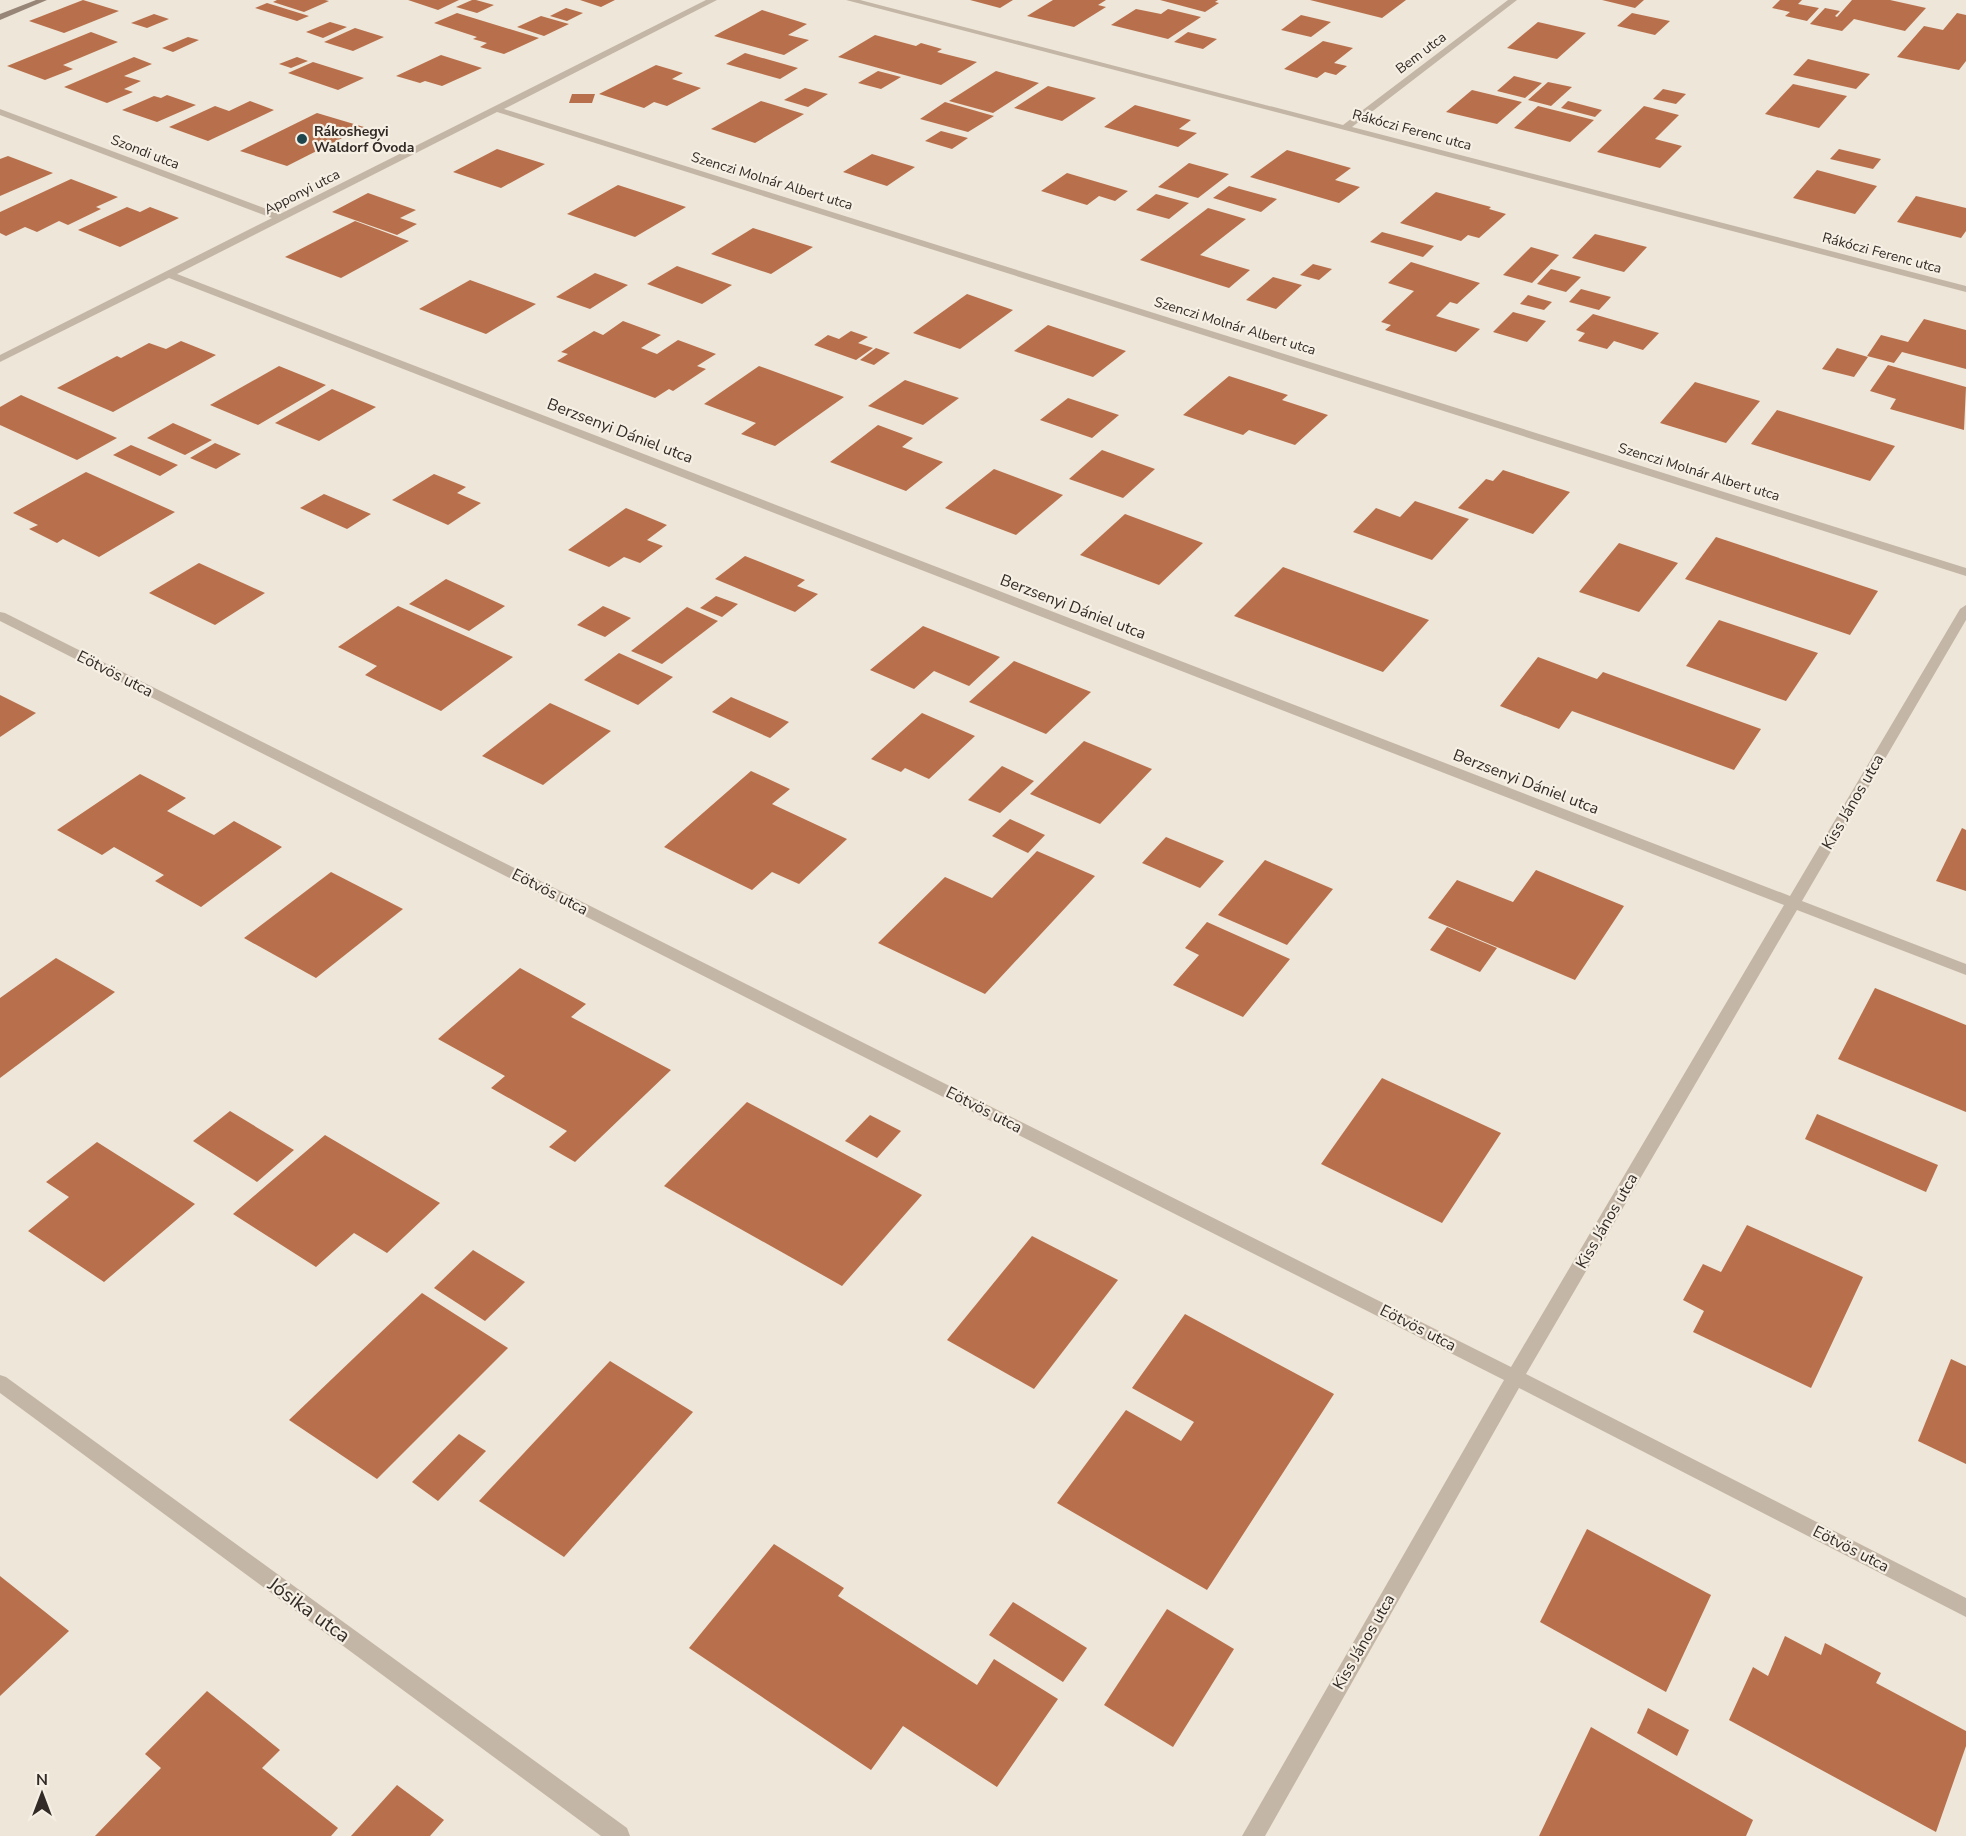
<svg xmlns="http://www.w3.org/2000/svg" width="1966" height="1836" font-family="'Nunito Sans',sans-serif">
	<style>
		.building { fill: #b8704c }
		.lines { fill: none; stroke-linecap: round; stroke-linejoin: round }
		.street { fill: #c4b6a6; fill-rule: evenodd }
		.secondary { fill: #978678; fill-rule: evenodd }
		.poi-dot { fill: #20464d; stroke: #f6efe4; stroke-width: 2 }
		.labels { text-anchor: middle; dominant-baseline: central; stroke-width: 4.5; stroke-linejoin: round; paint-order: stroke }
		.far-street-label { font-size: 14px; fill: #312a26; stroke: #f6efe4 }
		.far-poi-label { font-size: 14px; font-weight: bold; fill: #312a26; stroke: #f6efe4; text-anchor: start }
		.street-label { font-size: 16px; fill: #312a26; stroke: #f6efe4 }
		.near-street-label { font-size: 20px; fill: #312a26; stroke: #f6efe4 }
	</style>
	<rect width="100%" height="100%" fill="#eee6d8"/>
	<g class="building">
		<polygon points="83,0 119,11 64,33 29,21"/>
		<polygon points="277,0 325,0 329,1 304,12 273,2"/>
		<polygon points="408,0 459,0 438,10"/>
		<polygon points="472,0 476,0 494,5 477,13 456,7"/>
		<polygon points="580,0 615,0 601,7"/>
		<polygon points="970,0 1013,0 1000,8"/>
		<polygon points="1053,0 1106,0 1098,5 1106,7 1074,27 1027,16"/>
		<polygon points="1160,0 1218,0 1215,2 1219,3 1205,12"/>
		<polygon points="1310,0 1406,0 1382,18"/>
		<polygon points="1602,0 1644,0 1635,8"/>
		<polygon points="1780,0 1802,0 1798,4 1819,8 1807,21 1785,16 1790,12 1772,8"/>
		<polygon points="1852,0 1890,0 1926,8 1905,31 1854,19 1842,31 1810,24 1825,8 1840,11 1835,16 1837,17"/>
		<polygon points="267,3 309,16 297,21 255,8"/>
		<polygon points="566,8 583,13 567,21 550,16"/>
		<polygon points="1136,9 1161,14 1168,9 1201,17 1168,39 1111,25"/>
		<polygon points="762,10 807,24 788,35 809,40 784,55 714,36"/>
		<polygon points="457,13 539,38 504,54 480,47 487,43 473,39 477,37 434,23"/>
		<polygon points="1632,13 1670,21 1655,35 1617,26"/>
		<polygon points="1957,13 1966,15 1966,61 1959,70 1897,57 1924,26 1943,30"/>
		<polygon points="154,14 169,19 147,28 131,23"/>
		<polygon points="1301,15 1331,22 1311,37 1281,30"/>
		<polygon points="541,16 569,24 544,36 517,27"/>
		<polygon points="330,22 347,27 323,38 306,32"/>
		<polygon points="1538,22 1586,33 1557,59 1507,48"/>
		<polygon points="355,28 384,37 353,51 324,42"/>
		<polygon points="91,32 118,42 63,65 73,69 45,80 7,66"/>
		<polygon points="1188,32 1217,39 1203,49 1174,42"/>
		<polygon points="875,35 916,46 921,43 942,49 937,52 977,62 941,85 838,57"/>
		<polygon points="188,37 199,40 173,52 162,48"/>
		<polygon points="1323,41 1353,48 1334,63 1347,66 1336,75 1325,72 1317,78 1284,69"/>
		<polygon points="745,53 798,68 780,79 726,64"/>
		<polygon points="441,55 482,68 442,86 425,81 420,83 396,76"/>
		<polygon points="134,57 152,64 124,76 141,81 124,89 133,92 107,103 64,87"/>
		<polygon points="297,57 308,61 291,68 279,64"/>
		<polygon points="1808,59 1870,74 1856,89 1793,75"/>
		<polygon points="313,62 364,78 338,90 288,73"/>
		<polygon points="656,65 683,73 672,79 701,88 667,106 654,102 644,108 599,94"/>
		<polygon points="878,71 901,77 881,89 858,83"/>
		<polygon points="996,71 1039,83 993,113 949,101"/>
		<polygon points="1514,76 1542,83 1525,98 1497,91"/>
		<polygon points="1548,82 1572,87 1551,106 1528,100"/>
		<polygon points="1793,84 1847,96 1819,128 1765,114"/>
		<polygon points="1048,86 1096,98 1062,121 1014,108"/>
		<polygon points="805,88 828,94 808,107 784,100"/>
		<polygon points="1663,89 1686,94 1676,104 1653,99"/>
		<polygon points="1472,90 1522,102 1497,124 1446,112"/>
		<polygon points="572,94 595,94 592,103 569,103"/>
		<polygon points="167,95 196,105 157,122 122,110 154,96 161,98"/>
		<polygon points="250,101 274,110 208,141 169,127 215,106 229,111"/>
		<polygon points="761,101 804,114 755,143 711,129"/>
		<polygon points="1568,101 1602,110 1595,117 1561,108"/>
		<polygon points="945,102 994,116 968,132 920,119"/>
		<polygon points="1135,105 1191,120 1179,129 1197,133 1178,147 1104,127"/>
		<polygon points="1538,106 1594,120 1570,142 1514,128"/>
		<polygon points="1644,106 1679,115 1655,139 1682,146 1660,168 1597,152"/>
		<polygon points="317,113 364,127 287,166 240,151"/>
		<polygon points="941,131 968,138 952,149 925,141"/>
		<polygon points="497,149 545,164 501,188 453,172"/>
		<polygon points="1839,149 1881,159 1873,169 1830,159"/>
		<polygon points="1287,150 1351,168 1335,180 1360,187 1339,203 1250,177"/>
		<polygon points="872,154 915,167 887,186 843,172"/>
		<polygon points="8,156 53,173 0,196 0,159"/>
		<polygon points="1189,163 1229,174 1198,198 1158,187"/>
		<polygon points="1817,170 1877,186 1855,214 1793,198"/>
		<polygon points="1067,173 1128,191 1115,201 1099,196 1087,205 1041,191"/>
		<polygon points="71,179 118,197 96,207 101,209 68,225 59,221 37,232 25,227 6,236 0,233 0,212"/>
		<polygon points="618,185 686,207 635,237 567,214"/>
		<polygon points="1229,186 1277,199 1261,212 1213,198"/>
		<polygon points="1436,192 1491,207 1489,209 1506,214 1479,238 1468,235 1461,241 1400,223"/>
		<polygon points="368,193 416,210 400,218 417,224 397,235 332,212"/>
		<polygon points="1156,194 1189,203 1169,219 1136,210"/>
		<polygon points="1916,196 1966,208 1966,231 1961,238 1897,222"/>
		<polygon points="127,207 140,212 150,207 179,218 120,247 78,230"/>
		<polygon points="1208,208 1246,219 1200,255 1250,270 1229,288 1140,260"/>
		<polygon points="355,221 409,241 341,278 285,257"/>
		<polygon points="753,228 813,247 771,274 711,254"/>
		<polygon points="1382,232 1434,246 1423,257 1370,242"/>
		<polygon points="1595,234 1647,247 1624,272 1572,258"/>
		<polygon points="1531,247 1559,255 1532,283 1503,275"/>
		<polygon points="1411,262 1480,283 1457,304 1450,302 1436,316 1480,329 1456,352 1385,330 1391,325 1381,322 1414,291 1388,283"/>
		<polygon points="1313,264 1332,269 1319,280 1300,275"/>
		<polygon points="677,266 732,285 702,304 647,284"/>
		<polygon points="1551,269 1581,277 1566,292 1537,284"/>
		<polygon points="595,273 628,285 590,309 556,297"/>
		<polygon points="1273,277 1302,285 1276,309 1246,300"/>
		<polygon points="470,280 536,304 486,334 419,309"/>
		<polygon points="1581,289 1611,297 1599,310 1569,302"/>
		<polygon points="967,294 1013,310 960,349 913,333"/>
		<polygon points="1528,295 1552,302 1544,310 1520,304"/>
		<polygon points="1513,312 1546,321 1527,342 1493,332"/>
		<polygon points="1593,314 1659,333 1643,350 1614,341 1607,349 1578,341 1585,333 1576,330"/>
		<polygon points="1924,319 1966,330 1966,369 1902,352 1894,363 1867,356 1881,335 1908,342"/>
		<polygon points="623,321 661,335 641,348 657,354 678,340 716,354 697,366 706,369 673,391 669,389 655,398 557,361 568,354 561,352 594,331 603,335"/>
		<polygon points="1048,325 1126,351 1093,377 1014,351"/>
		<polygon points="851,331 868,337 858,343 873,348 856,360 814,345 828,335 839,339"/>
		<polygon points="181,341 216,355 113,412 57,388 117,356 121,358 149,343 166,349"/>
		<polygon points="876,348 890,353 874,365 860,360"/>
		<polygon points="1837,348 1868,357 1854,377 1822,369"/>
		<polygon points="1888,365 1966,387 1964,430 1890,409 1896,399 1870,391"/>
		<polygon points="279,366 326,385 258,425 210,405"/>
		<polygon points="759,366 844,397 775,446 741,434 756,423 704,404"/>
		<polygon points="1229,376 1288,395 1282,400 1328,415 1295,445 1249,430 1243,435 1183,415"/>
		<polygon points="905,380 959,398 923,425 868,406"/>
		<polygon points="1695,382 1760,401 1726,443 1660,423"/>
		<polygon points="332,389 376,407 319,441 275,423"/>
		<polygon points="21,395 117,438 77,460 0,425 0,407"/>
		<polygon points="1068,398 1119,415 1092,438 1040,420"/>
		<polygon points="1777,410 1895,446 1870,481 1751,444"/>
		<polygon points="173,423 212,440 185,455 147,438"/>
		<polygon points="878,425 913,438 902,447 943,462 906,491 830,462"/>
		<polygon points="215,443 241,454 216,469 190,458"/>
		<polygon points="131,445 178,465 160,476 113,455"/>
		<polygon points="1102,450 1155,469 1123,498 1069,479"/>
		<polygon points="994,469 1063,495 1016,535 945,508"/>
		<polygon points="1503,470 1570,492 1533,534 1458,508 1486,479 1493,481"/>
		<polygon points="86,472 175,512 99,557 63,539 57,543 29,529 38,525 13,513"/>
		<polygon points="434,474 466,487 457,493 481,503 448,525 392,500"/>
		<polygon points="324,494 371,514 347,529 300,508"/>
		<polygon points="1415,501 1469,519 1432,560 1353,532 1376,508 1400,517"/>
		<polygon points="626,508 667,525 647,540 663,546 640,563 624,557 609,567 568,550"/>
		<polygon points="1125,514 1203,543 1159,585 1080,555"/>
		<polygon points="1716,537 1878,591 1850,635 1685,579"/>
		<polygon points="1619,543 1678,563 1639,612 1579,592"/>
		<polygon points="745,556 805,580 797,586 818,594 795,612 715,579"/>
		<polygon points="199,563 265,593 215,625 149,593"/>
		<polygon points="1283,567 1429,620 1383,672 1234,616"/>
		<polygon points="446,579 505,606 469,631 409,604"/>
		<polygon points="716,596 738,604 722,617 700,608"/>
		<polygon points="398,606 513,657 441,711 365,675 377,666 338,647"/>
		<polygon points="603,606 631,618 605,637 577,625"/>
		<polygon points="687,607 718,621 662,664 631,651"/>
		<polygon points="1719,620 1818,653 1786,701 1686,666"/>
		<polygon points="923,626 1000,657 969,686 934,671 914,689 870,670"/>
		<polygon points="619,653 673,677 638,705 584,680"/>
		<polygon points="1538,657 1597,679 1603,672 1761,729 1734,770 1572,711 1559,729 1500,706"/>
		<polygon points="1014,661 1091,692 1046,734 969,702"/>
		<polygon points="0,695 36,713 0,737"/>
		<polygon points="731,697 789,722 770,738 712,712"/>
		<polygon points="550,703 611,731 543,785 482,756"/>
		<polygon points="922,713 975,736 929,779 905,768 901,772 871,759"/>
		<polygon points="1084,741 1152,769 1100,824 1030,794"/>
		<polygon points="1002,766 1034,781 1000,813 968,800"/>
		<polygon points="751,771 790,789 772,804 847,839 799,884 772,872 752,890 664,847"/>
		<polygon points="140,774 186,798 167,811 214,835 234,821 282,847 201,907 155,881 164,875 114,847 102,855 57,830"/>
		<polygon points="1010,819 1045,835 1028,853 992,836"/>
		<polygon points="1962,828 1966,830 1966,891 1936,881"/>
		<polygon points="1166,837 1224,861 1200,888 1142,863"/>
		<polygon points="1037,851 1095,876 985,994 878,943 945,877 992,898"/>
		<polygon points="1265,860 1333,889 1287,945 1218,915"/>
		<polygon points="1536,870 1624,906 1575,980 1428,918 1457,880 1513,902"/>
		<polygon points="331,872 403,909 316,978 244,938"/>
		<polygon points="1207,922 1290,959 1243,1017 1173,985 1199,955 1185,948"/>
		<polygon points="1447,927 1497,948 1480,972 1430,950"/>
		<polygon points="56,958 115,992 0,1078 0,998"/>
		<polygon points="520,968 586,1004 571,1017 671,1070 575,1162 549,1147 567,1131 491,1088 505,1076 438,1039"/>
		<polygon points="1875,988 1966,1025 1966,1112 1838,1059"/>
		<polygon points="1382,1078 1501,1133 1442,1223 1321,1164"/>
		<polygon points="747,1102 922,1195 842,1286 664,1186"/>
		<polygon points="230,1111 294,1150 257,1182 193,1141"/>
		<polygon points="1817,1114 1938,1165 1926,1192 1805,1139"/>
		<polygon points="870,1115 901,1131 877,1158 845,1141"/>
		<polygon points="325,1135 440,1203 387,1253 354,1233 316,1267 233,1214"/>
		<polygon points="97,1142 195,1204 104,1282 28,1231 69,1197 46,1182"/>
		<polygon points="1747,1225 1863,1277 1811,1388 1693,1332 1704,1311 1683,1300 1703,1264 1721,1272"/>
		<polygon points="1032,1236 1118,1280 1034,1389 947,1340"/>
		<polygon points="473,1250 525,1282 485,1321 434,1288"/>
		<polygon points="422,1293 508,1348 377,1479 289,1420"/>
		<polygon points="1185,1314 1334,1394 1207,1590 1057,1503 1126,1410 1181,1441 1194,1422 1132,1388"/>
		<polygon points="1951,1359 1966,1366 1966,1464 1918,1441"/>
		<polygon points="610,1361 693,1412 564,1557 479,1501"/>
		<polygon points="459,1434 486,1451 438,1501 412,1482"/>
		<polygon points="1587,1529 1711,1595 1666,1692 1540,1622"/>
		<polygon points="774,1544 844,1588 838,1596 977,1685 994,1659 1058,1699 997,1787 903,1726 871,1770 689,1648"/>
		<polygon points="0,1576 69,1631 0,1696"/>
		<polygon points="1013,1602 1087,1648 1063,1682 989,1635"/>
		<polygon points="1167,1609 1234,1649 1173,1747 1104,1705"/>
		<polygon points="1785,1636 1821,1655 1825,1643 1881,1673 1876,1683 1966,1731 1966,1746 1936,1832 1729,1720 1753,1667 1768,1676"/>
		<polygon points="207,1691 280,1750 262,1768 338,1828 331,1836 95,1836 161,1768 145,1754"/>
		<polygon points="1648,1708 1689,1730 1677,1756 1637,1733"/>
		<polygon points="1591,1727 1753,1820 1746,1836 1539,1836"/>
		<polygon points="397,1785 444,1820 430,1836 351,1836"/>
	</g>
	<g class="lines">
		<g class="street">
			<polygon points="706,0 717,0 504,109 1966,568 1966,576 497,112 177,274 1790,896 1960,609 1966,605 1966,620 1802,901 1966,964 1966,975 1797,910 1526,1374 1966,1598 1966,1617 1519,1388 1265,1836 1242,1836 1504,1380 0,621 0,612 5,613 1511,1367 1784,905 169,278 0,362 0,355 272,218 0,115 0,109 280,214"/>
			<polygon points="846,0 860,0 1343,125 1508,0 1517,0 1352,127 1966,286 1966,292"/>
			<polygon points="0,1375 6,1377 627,1828 630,1836 601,1836 0,1393"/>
		</g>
		<polygon class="secondary" points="36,0 47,0 0,20 0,14"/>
	</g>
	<circle class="poi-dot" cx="302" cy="139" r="6"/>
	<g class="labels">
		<g class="far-street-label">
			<text transform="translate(1421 53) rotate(-37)">Bem utca</text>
			<text transform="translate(1412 130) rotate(15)">Rákóczi Ferenc utca</text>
			<text transform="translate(145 152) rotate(21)">Szondi utca</text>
			<text transform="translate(772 181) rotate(17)">Szenczi Molnár Albert utca</text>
			<text transform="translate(302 192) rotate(-27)">Apponyi utca</text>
			<text transform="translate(1882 253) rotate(15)">Rákóczi Ferenc utca</text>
			<text transform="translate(1235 326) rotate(17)">Szenczi Molnár Albert utca</text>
			<text transform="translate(1699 472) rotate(17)">Szenczi Molnár Albert utca</text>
		</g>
		<g class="far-poi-label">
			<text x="314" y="131">Rákoshegyi<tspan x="314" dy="16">Waldorf Óvoda</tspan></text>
		</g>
		<g class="street-label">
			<text transform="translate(620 431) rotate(21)">Berzsenyi Dániel utca</text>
			<text transform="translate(1073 607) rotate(21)">Berzsenyi Dániel utca</text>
			<text transform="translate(115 674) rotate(27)">Eötvös utca</text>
			<text transform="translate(1526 782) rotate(21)">Berzsenyi Dániel utca</text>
			<text transform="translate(1853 802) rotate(-60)">Kiss János utca</text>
			<text transform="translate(550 892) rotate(27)">Eötvös utca</text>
			<text transform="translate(984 1110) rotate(27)">Eötvös utca</text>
			<text transform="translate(1607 1221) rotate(-60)">Kiss János utca</text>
			<text transform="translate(1418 1328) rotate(27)">Eötvös utca</text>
			<text transform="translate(1851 1549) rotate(27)">Eötvös utca</text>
			<text transform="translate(1364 1642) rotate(-60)">Kiss János utca</text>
		</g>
		<g class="near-street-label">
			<text transform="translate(309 1610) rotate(36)">Jósika utca</text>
		</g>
	</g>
	<g transform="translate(42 1794)" stroke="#f6efe4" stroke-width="4.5" paint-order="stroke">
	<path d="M0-4.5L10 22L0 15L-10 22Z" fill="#312a26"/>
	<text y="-9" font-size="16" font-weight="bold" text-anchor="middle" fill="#312a26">N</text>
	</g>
</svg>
